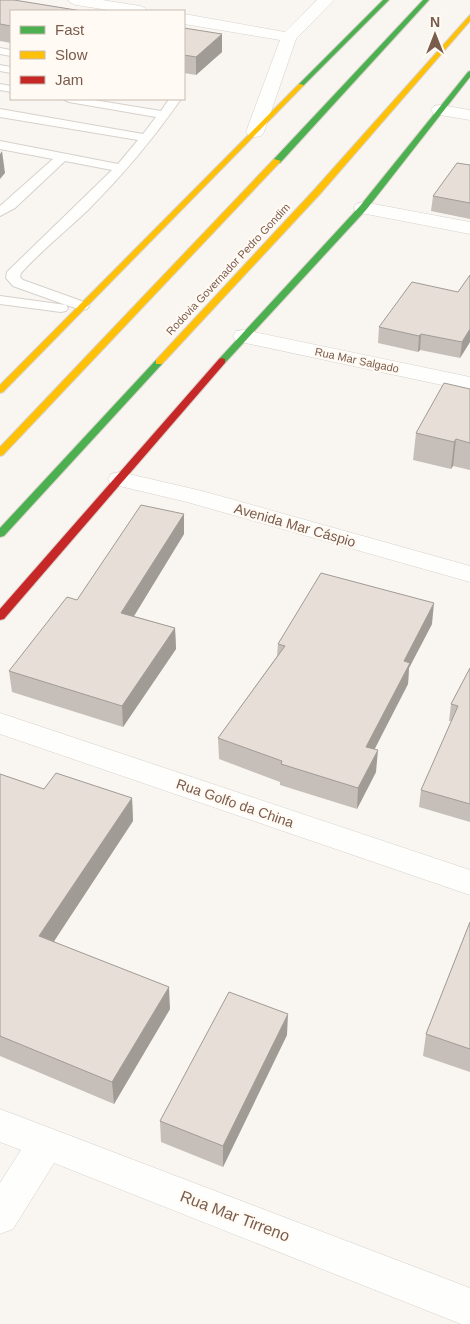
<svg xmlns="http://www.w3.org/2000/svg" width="470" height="1324" font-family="Helvetica,sans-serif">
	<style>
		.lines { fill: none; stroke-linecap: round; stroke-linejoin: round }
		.lane-casing { stroke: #d7d1cb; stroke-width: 2 }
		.street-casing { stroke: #d7d1cb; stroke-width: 1 }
		.fast-casing { stroke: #d9d2cb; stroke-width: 2 }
		.slow-casing { stroke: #d9d2cb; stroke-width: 2 }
		.jam-casing { stroke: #d9d2cb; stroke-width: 2 }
		.lane { fill: #fefefd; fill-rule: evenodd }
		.street { fill: #fefefd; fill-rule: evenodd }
		.fast { fill: #4caf50; fill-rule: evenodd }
		.slow { fill: #ffc107; fill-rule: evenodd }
		.jam { fill: #c62828; fill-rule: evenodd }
		.wall { fill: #c6bfb9 }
		.shaded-wall { fill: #a19b96 }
		.building { fill: #e6ded7; stroke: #a19b96 }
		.labels { text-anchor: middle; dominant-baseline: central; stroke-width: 4.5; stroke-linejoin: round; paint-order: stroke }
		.far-street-label { font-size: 11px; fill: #7a5c4d; stroke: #fffaf3 }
		.street-label { font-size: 14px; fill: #7a5c4d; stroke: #fffaf3 }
		.near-street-label { font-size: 16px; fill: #7a5c4d; stroke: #fffaf3 }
	</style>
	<rect width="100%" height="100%" fill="#f9f5f0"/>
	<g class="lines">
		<g class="lane-casing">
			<g id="lane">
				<polygon points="0,48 11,50 11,56 0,54"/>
				<polygon points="0,65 11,67 11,73 0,71"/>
				<polygon points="0,84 11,86 11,92 0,90"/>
				<path d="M63 99H88L161 111 169 99H181C154 138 122 176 88 210 66 231 42 250 21 273L20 277 23 280 87 303 89 306 87 309 82 310 66 305 68 308 66 311 61 312 0 304V296L66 305 13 286 6 278 7 272 112 170 65 161 15 208 0 216V206L53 159 0 149V141L118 164 138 140 0 117V109L143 134 156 117 69 102Z"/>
			</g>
		</g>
		<g class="street-casing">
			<g id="street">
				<polygon points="68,0 102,0 140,6 145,8 148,11 115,11 76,5 71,3"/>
				<polygon points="317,0 334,0 296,39 264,132 261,136 255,137 249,136 246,132 280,40 184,24 184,14 285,32"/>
				<polygon points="440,105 470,110 470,120 434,114 431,110 434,106"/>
				<polygon points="363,202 470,222 470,234 356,212 354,208 356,204"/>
				<polygon points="244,330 470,377 470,391 236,341 233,336 236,331"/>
				<polygon points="120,472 202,491 470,566 470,582 187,502 111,484 108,479 111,474"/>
				<polygon points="0,713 470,870 470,895 0,734"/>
				<polygon points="0,1109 470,1288 470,1324 461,1324 54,1163 13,1229 0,1234 0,1183 21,1150 0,1142"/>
			</g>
		</g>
		<g class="fast-casing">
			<g id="fast">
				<polygon points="383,0 389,0 303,86 299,86 299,84"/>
				<polygon points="423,0 429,0 280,163 274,163 274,159"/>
				<polygon points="470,71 470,77 366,210 225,363 219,363 219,359 360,206 468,72"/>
				<polygon points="159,359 163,362 162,364 4,536 0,537 0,528 156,360"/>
			</g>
		</g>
		<g class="slow-casing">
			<g id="slow">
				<polygon points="470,15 470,21 320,194 162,364 156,364 156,360 314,190"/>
				<polygon points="299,84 304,85 3,392 0,393 0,385"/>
				<polygon points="274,159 281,161 3,455 0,456 0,447"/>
			</g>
		</g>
		<g class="jam-casing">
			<polygon id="jam" points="222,358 225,359 225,363 4,619 0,620 0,609 219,359"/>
		</g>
		<use href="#lane" class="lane"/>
		<use href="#street" class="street"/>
		<use href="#fast" class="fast"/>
		<use href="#slow" class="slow"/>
		<use href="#jam" class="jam"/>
	</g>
	<g class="wall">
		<polygon points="0,0 11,11 11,43 0,41"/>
		<polygon points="184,28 222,52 196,75 184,73"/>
		<polygon points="470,165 470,219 431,211 433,196"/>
		<polygon points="470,275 470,342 460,358 420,350 418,352 378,343 379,327 458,292"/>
		<polygon points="470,389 470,470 453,466 451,469 413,460 416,433"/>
		<polygon points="184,514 184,534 134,616 175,628 176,649 123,727 12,692 9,671"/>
		<polygon points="432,624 409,668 408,684 374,749 376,772 357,809 280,785 280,782 219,759 218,738 277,656 278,644"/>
		<polygon points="470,668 470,822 419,807 421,790 452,721 449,721 451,704"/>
		<polygon points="0,774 44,789 132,798 133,821 54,941 170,1009 114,1104 0,1056"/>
		<polygon points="470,922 470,1072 423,1056 426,1034"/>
		<polygon points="287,1035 223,1167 161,1142 160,1121"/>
	</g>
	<g class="shaded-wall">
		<polygon points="222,34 222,52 196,75 196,57"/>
		<polygon points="2,151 5,173 0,179 0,154"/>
		<polygon points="470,329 470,342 460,358 462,342"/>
		<polygon points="421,334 420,350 418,352 419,336"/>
		<polygon points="456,439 453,466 451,469 454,442"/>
		<polygon points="184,514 184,534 123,634 121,613"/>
		<polygon points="434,603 432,624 409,668 408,684 365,768 366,747 404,661"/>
		<polygon points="175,628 176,649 123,727 122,706"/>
		<polygon points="378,750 376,772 357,809 358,788"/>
		<polygon points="132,798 133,821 43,958 39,936"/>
		<polygon points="169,987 170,1009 114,1104 112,1082"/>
		<polygon points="288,1014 287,1035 223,1167 223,1146"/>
	</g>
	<g class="building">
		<polygon points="0,0 14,0 82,11 11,11 11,26 0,24"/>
		<polygon points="184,28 222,34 196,57 184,55"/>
		<polygon points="457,163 470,165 470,203 433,196"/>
		<polygon points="470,275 470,329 462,342 421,334 419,336 379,327 412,282 458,292"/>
		<polygon points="444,383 470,389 470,443 456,439 454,442 416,433"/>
		<polygon points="141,505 184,514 121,613 175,628 122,706 9,671 67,597 77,600"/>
		<polygon points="321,573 434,603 404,661 410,663 366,747 378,750 358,788 281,764 282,761 218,738 285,646 278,644"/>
		<polygon points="470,668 470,804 421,790 458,706 451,704"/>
		<polygon points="56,773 132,798 39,936 169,987 112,1082 0,1036 0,774 44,789"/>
		<polygon points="470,922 470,1049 426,1034"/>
		<polygon points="229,992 288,1014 223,1146 160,1121"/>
	</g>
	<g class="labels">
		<g class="far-street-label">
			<text transform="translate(228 269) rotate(-47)">Rodovia Governador Pedro Gondim</text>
			<text transform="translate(357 360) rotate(12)">Rua Mar Salgado</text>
		</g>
		<g class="street-label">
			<text transform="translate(295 525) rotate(16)">Avenida Mar Cáspio</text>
			<text transform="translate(235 803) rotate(19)">Rua Golfo da China</text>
		</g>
		<g class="near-street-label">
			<text transform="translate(235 1216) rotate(21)">Rua Mar Tirreno</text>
		</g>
	</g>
	<rect x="10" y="10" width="175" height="90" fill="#fffaf3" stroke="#cabbb1"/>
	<rect x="20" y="26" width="25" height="8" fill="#4caf50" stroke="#cabbb1"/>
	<text x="55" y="35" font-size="15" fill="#7a5c4d">Fast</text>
	<rect x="20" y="51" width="25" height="8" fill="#ffc107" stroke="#cabbb1"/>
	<text x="55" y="60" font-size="15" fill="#7a5c4d">Slow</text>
	<rect x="20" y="76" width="25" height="8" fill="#c62828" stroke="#cabbb1"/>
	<text x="55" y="85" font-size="15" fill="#7a5c4d">Jam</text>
	<g transform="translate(435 35)" stroke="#fffaf3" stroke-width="4" paint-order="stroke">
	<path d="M0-4L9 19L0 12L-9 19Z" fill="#7a5c4d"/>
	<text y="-8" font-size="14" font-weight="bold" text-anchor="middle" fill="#7a5c4d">N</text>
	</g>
</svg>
